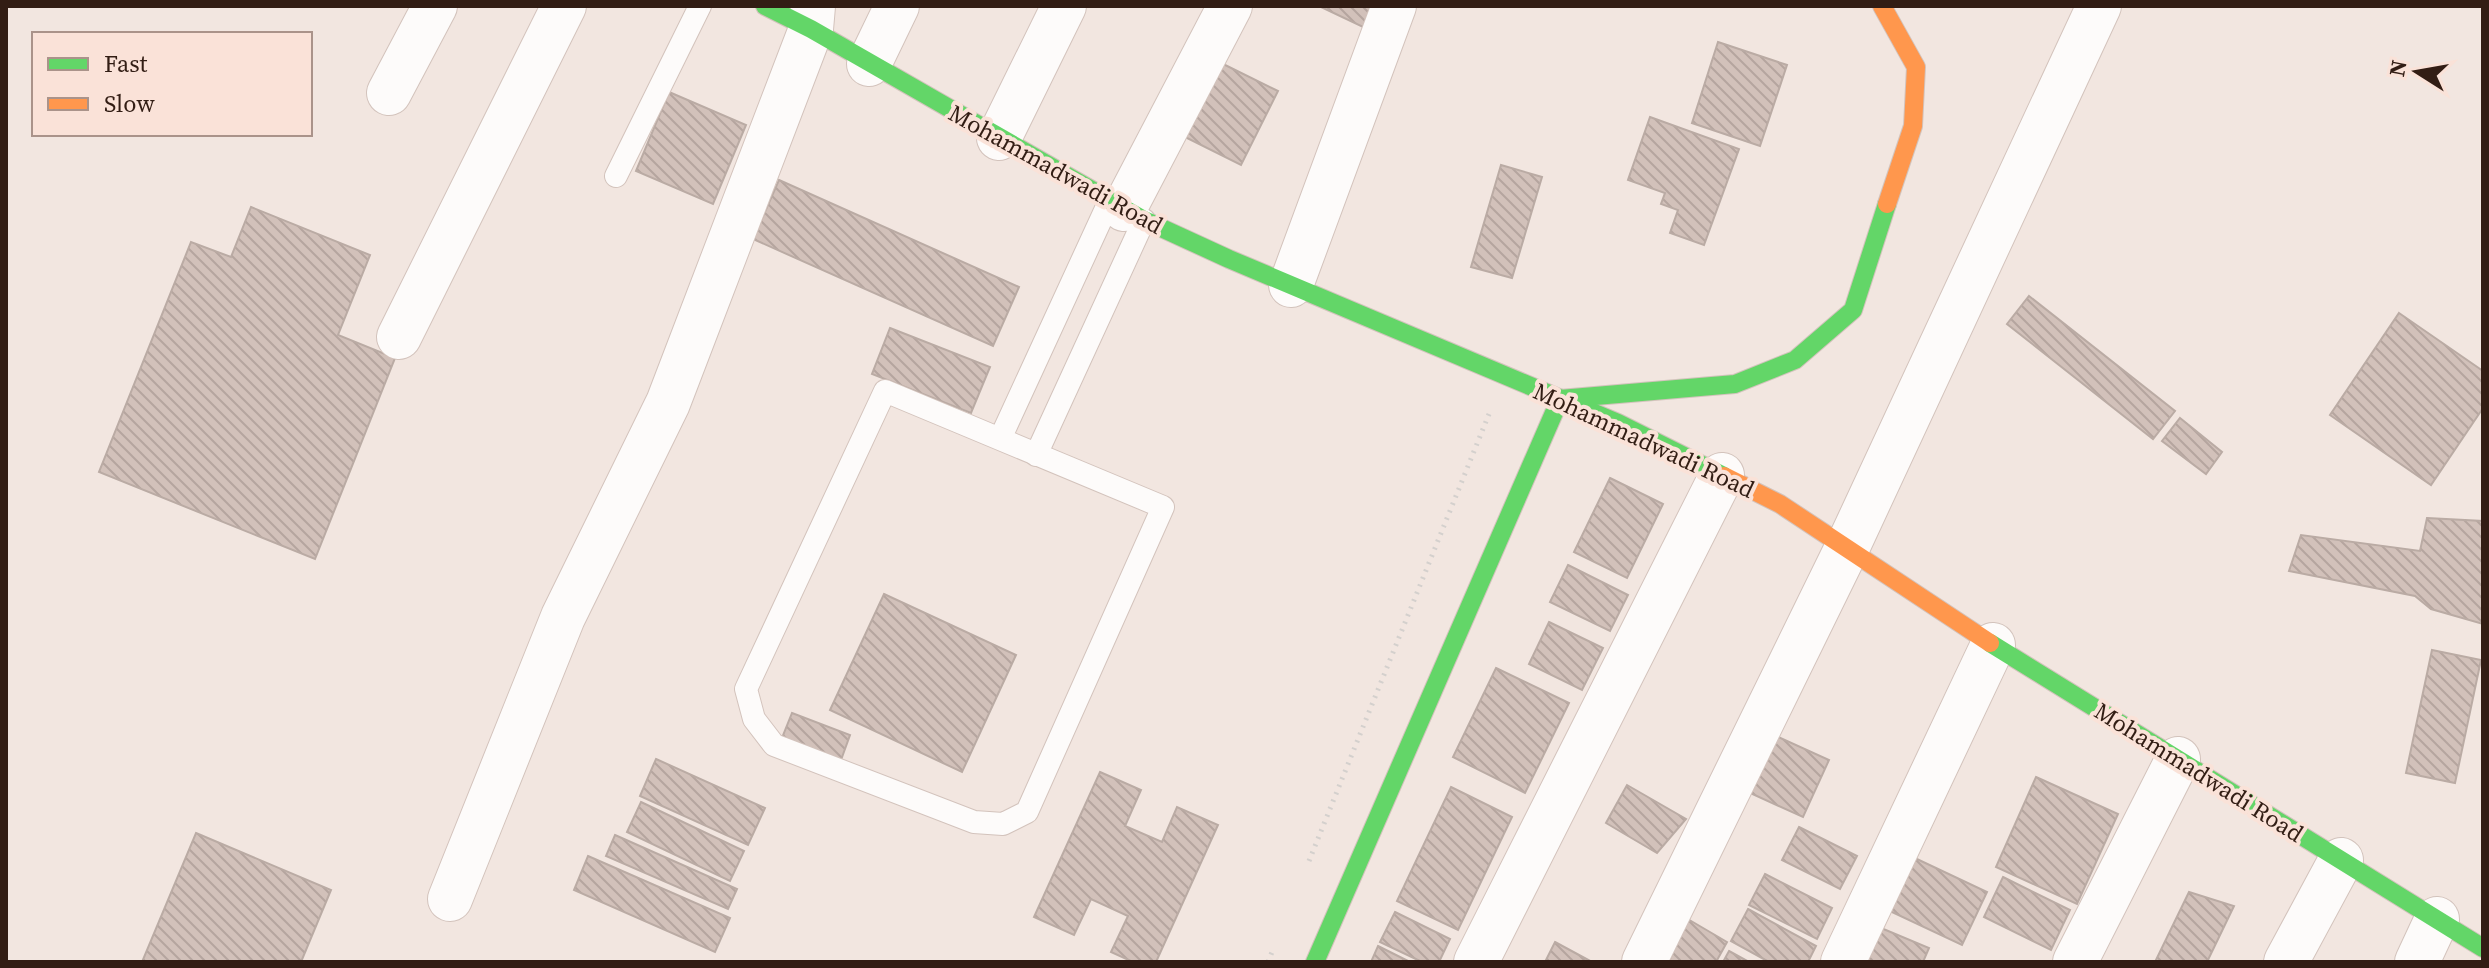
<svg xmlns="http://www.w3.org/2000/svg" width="2489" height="968" font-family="'Source Serif 4',serif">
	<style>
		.building { fill: url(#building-back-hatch); stroke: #baaba4; stroke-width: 2 }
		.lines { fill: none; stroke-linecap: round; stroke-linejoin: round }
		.lane-casing { stroke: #d3c3bc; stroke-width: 24 }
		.street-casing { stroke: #d3c3bc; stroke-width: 46 }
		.fast-casing { stroke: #d3c3bc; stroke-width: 20 }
		.slow-casing { stroke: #d3c3bc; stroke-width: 20 }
		.path { stroke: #d4d0cd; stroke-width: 5; stroke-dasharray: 2 6; stroke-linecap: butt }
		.lane { stroke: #fdfbfa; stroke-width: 22 }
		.street { stroke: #fdfbfa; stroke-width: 44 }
		.fast { stroke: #63d668; stroke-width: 18 }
		.slow { stroke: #ff974d; stroke-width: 18 }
		.labels { text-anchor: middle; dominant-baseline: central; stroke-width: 8; stroke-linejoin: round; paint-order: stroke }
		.street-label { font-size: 24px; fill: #321d14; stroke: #fae2d8 }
	</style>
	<defs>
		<pattern id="building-back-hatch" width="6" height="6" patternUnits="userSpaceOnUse" patternTransform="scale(2)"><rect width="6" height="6" fill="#d2c1ba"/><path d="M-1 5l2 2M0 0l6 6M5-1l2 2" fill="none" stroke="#b5a59f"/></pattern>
	</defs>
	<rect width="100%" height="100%" fill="#f2e6e0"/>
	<g class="building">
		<polygon points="1319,6 1373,6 1363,27"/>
		<polygon points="1718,42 1787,65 1760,146 1692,123"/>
		<polygon points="1215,60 1278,91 1241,165 1179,134"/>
		<polygon points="669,92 746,125 713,204 636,171"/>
		<polygon points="1650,117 1739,149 1704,245 1670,233 1678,210 1661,204 1665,193 1628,180"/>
		<polygon points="1501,165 1542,177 1512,278 1471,267"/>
		<polygon points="779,180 1019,287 993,346 753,239"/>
		<polygon points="251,207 370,255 338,335 395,358 315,559 99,472 191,242 231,257"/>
		<polygon points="2029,296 2175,411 2153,439 2007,324"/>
		<polygon points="2399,313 2483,371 2483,408 2431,485 2330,415"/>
		<polygon points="890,328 990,367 971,413 872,374"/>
		<polygon points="2180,418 2222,452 2206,474 2162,441"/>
		<polygon points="1610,478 1663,504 1627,578 1574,552"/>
		<polygon points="2427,518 2483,521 2483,624 2431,609 2415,596 2289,571 2301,535 2420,551"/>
		<polygon points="1568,565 1628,595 1610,631 1550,602"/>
		<polygon points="884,594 1016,655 962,772 830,710"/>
		<polygon points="1549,622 1603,648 1582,690 1529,664"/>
		<polygon points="2432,650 2481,660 2455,783 2406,773"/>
		<polygon points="1496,668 1569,703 1525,793 1453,757"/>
		<polygon points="792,713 850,735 841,760 782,738"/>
		<polygon points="1774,735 1829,760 1803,817 1748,792"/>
		<polygon points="656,759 765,808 748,845 640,796"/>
		<polygon points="1100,772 1141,790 1125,826 1162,842 1177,807 1218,825 1156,962 1133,962 1111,952 1128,916 1091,899 1074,935 1034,917"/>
		<polygon points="2036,777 2118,814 2077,904 1996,867"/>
		<polygon points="1627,785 1686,819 1657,853 1606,823"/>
		<polygon points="1451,787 1512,817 1458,930 1397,901"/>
		<polygon points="641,802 744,851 730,881 627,832"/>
		<polygon points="1799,827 1857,856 1840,889 1782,860"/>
		<polygon points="196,833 331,890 301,962 142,962"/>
		<polygon points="615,835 737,889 728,909 606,856"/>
		<polygon points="1902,852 1987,892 1962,945 1877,905"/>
		<polygon points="588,856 730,918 715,952 574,890"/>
		<polygon points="1765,874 1832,908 1817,939 1749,905"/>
		<polygon points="2003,877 2070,910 2051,950 1984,917"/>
		<polygon points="2189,892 2234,906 2207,962 2155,962"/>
		<polygon points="1748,909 1816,946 1808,962 1769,962 1731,941"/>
		<polygon points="1395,912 1450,939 1439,962 1422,962 1380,942"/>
		<polygon points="1686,918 1727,942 1716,962 1669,962"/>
		<polygon points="1881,928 1929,948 1923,962 1866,962"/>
		<polygon points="1555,942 1592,962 1545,962"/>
		<polygon points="1378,946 1410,962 1371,962"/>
		<polygon points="1729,951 1749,962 1723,962"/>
	</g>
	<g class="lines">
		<g class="lane-casing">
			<g id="lane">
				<polyline points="616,176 700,6"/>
				<polyline points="1000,439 885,391 746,689 754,719 774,745 974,822 1003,824 1027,812 1163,507 1000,439 1110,200"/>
				<polyline points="1036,455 1144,220"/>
			</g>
		</g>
		<g class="street-casing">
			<g id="street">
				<polyline points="869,64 897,6"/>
				<polyline points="389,93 435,6"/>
				<polyline points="999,138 1064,6"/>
				<polyline points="1124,209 1230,6"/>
				<polyline points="1291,285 1394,6"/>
				<polyline points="399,337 564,6"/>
				<polyline points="450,899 563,617 668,403 811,29 813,6"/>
				<polyline points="1476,962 1722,475"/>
				<polyline points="1644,962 1847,548 2099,6"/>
				<polyline points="1843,962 1993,645"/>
				<polyline points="2075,962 2178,759"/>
				<polyline points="2286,962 2341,860"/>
				<polyline points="2417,962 2437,919"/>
			</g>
		</g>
		<g class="fast-casing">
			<g id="fast">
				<polyline points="765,6 811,29 1144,220 1229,259 1618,423 1724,476"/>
				<polyline points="1990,643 2483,948"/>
				<polyline points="1315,962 1560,399 1735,384 1795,360 1853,310 1887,204"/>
			</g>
		</g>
		<g class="slow-casing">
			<g id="slow">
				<polyline points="1882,6 1916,67 1913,126 1887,204"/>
				<polyline points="1724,476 1780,504 1990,643"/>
			</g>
		</g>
		<g class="path">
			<polyline points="1309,861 1489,414"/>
			<polyline points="1268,962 1272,952"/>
		</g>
		<use href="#lane" class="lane"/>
		<use href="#street" class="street"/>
		<use href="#fast" class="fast"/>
		<use href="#slow" class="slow"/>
	</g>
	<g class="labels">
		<g class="street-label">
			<text transform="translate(1056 169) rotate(29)">Mohammadwadi Road</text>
			<text transform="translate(1644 440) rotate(25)">Mohammadwadi Road</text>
			<text transform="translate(2199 772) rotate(32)">Mohammadwadi Road</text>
		</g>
	</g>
	<rect width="2489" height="968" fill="none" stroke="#321d14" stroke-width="16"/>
	<rect x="32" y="32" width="280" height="104" fill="#fae2d8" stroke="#aa938a" stroke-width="2"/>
	<rect x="48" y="58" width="40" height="12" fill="#63d668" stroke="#aa938a" stroke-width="2"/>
	<text x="104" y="72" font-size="24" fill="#321d14">Fast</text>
	<rect x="48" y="98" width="40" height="12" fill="#ff974d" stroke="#aa938a" stroke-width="2"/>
	<text x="104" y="112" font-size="24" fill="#321d14">Slow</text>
	<g transform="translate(2417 72) rotate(281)" stroke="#fae2d8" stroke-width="6" paint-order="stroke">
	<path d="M0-6L14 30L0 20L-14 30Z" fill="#321d14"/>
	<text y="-12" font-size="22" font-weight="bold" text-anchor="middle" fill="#321d14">N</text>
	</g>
</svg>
